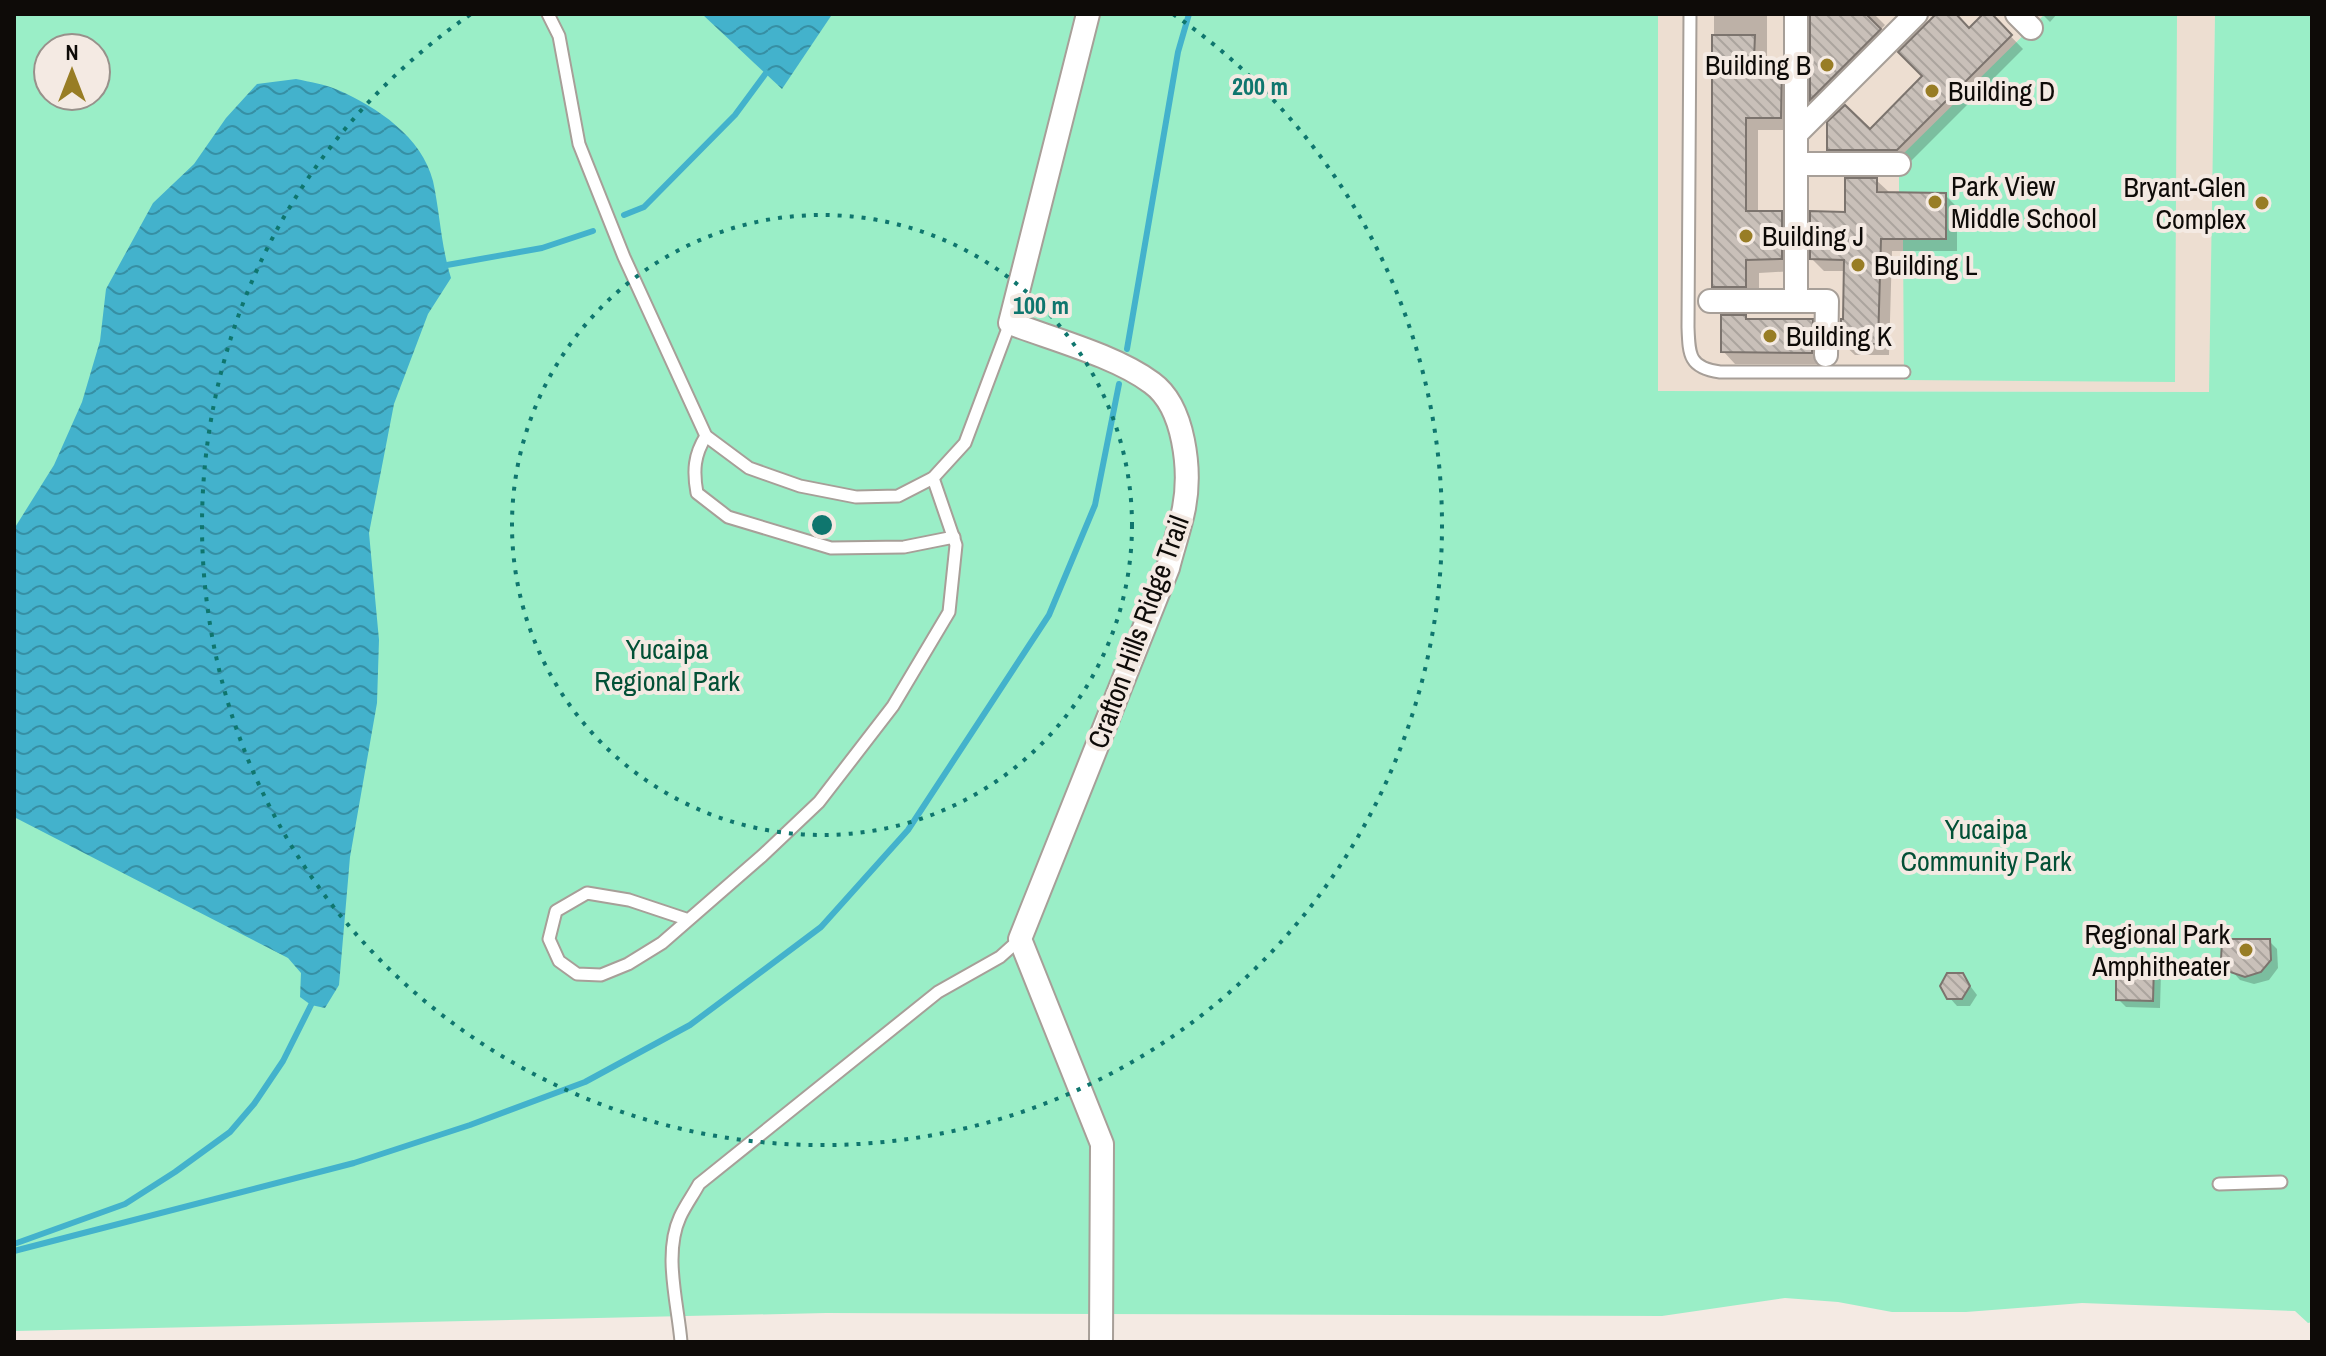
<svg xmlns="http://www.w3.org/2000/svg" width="2326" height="1356" font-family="'Archivo Narrow',sans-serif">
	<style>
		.built { fill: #edded1 }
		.park { fill: #9aeec7; fill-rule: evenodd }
		.water { fill: url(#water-waves) }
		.shadow { fill: #0003 }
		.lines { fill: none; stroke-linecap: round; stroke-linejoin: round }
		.stream { stroke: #43b2cc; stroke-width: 6 }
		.building { fill: url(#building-back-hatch); stroke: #7c746e; stroke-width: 2 }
		.lane-casing { stroke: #a79f98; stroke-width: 15 }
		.street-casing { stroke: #a79f98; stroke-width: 26 }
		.lane { stroke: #fff; stroke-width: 11 }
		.street { stroke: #fff; stroke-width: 22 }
		.ring { fill: none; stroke: #0f766e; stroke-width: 4; stroke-dasharray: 4 8 }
		.poi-dot { fill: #987d25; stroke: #f4eae3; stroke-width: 3 }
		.labels { text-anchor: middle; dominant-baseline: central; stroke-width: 8; stroke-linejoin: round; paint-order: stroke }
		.poi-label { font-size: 28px; fill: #0e0b08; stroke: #f4eae3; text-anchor: start }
		.street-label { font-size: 28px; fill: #0e0b08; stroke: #f4eae3 }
		.park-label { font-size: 28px; fill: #025036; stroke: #f4eae3 }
		.centre { fill: #0f766e; stroke: #f4eae3; stroke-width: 4 }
		.ring-label { font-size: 24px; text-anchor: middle; font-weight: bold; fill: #0f766e; stroke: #f4eae3; stroke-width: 8; stroke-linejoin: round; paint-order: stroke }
	</style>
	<defs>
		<pattern id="water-waves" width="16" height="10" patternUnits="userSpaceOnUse" patternTransform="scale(2)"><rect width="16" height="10" fill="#43b2cc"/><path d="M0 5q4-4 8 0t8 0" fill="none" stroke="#368fa4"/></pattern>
		<pattern id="building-back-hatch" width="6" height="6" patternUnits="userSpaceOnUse" patternTransform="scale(2)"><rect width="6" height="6" fill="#c9c0b9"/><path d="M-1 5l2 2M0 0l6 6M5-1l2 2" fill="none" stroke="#aba49e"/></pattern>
	</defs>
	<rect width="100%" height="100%" fill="#f4eae3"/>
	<polygon class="built" points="1658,14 2215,14 2210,392 1658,391"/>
	<g class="park">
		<path d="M14 14H1658V391L2209 392 2215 14H2312V1322L2308 1323 2295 1311 2082 1303 1966 1312H1892L1838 1302 1785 1298 1662 1316 826 1313 14 1331ZM48 48H96V96H48Z"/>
		<polygon points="2045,14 2177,14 2175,382 1904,380 1903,239 1946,239 1946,193 1899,192 1899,158"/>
	</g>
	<g class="water">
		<polygon points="702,14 831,14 831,16 782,89"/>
		<path d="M296 79C310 82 325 84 338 90 377 107 422 137 433 181 440 213 441 246 451 278L428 314 394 404 369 533 379 640 377 703 350 857 339 985 325 1008 311 1005 300 997 301 973 288 958 14 817V529L54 465 82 402 100 341 106 289 153 203 194 164 226 118 257 84Z"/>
	</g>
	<g class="shadow">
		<polygon points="1714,14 1767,14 1767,62 1781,62 1794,75 1793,130 1758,130 1758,213 1781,213 1794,226 1794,271 1759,273 1759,299 1727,299 1714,286"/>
		<polygon points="1812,14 1874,14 1885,25 1880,30 1892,43 1824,111 1812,99"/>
		<polygon points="1939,14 1953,14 1969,30 1989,14 2023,49 1910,162 1842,162 1829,149 1870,132 1925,76"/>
		<polygon points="2042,14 2057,14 2050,22"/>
		<polygon points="1876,180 1889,192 1945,195 1957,207 1957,251 1892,251 1889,355 1855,355 1842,343 1845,321 1846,271 1824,271 1812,259"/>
		<polygon points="1746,317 1750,321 1812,321 1824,334 1824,364 1735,364 1723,351"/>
		<polygon points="2269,941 2277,949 2278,968 2269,980 2254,984 2240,980 2232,971"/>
		<polygon points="2153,966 2161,973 2160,1008 2126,1007 2118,999"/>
		<polygon points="1962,975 1977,995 1970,1006 1957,1006 1949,997"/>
	</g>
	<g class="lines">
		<g class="stream">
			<polyline points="624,215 644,207 735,115 766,73"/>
			<polyline points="447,265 542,248 593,231"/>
			<polyline points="1127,349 1178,52 1189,14"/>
			<polyline points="14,1244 125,1204 175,1172 230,1132 254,1104 283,1061 311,1005"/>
			<polyline points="14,1251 354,1163 470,1125 585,1082 690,1025 821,927 908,830 1049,615 1095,505 1119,384"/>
		</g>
	</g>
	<g class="building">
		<polygon points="1810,14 1866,14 1881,29 1810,100"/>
		<polygon points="1936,14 1956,14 1969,28 1983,14 1992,14 2012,35 1897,150 1827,150 1827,122 1845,105 1870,129 1922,76 1898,52"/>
		<polygon points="1712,35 1755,35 1754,60 1782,60 1781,118 1746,118 1746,211 1782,211 1782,259 1746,260 1746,287 1712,287"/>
		<polygon points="1845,178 1877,178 1877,192 1946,193 1946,239 1881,239 1878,344 1840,344 1841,319 1843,319 1844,260 1810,259 1810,211 1845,212"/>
		<polygon points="1721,315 1746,315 1746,319 1813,319 1812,353 1721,352"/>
		<polygon points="2222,939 2270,939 2271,960 2261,972 2245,977 2230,972 2221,960"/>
		<polygon points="2116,964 2154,964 2153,1001 2116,1000"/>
		<polygon points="1947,973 1963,973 1970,986 1962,999 1947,999 1940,986"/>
	</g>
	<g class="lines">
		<g class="lane-casing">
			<g id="lane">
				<polyline points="548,14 559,36 579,144 624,257 706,436 749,468 800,486 856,497 898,496 933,478 965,443 1010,323"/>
				<path d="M1690 14 1688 327C1689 355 1689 368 1720 372H1904"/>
				<path d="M706 436C694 455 693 471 697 493L728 517 831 548 904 547 954 537"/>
				<polyline points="686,919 629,900 587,893 556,911 549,939 559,961 577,974 601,975 628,964 662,943 762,856 819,802 893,706 949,612 956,545 933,478"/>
				<polyline points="2219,1184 2281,1182"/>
				<path d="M681 1342C678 1304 663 1254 680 1217 685 1206 693 1195 699 1184L938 992 1000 957 1020 939"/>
			</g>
		</g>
		<g class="street-casing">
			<g id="street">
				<path d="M1088 14 1010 323C1052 339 1116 356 1152 383 1185 407 1191 471 1184 508 1180 528 1173 548 1168 568L1020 939 1102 1144 1101 1342"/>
				<polyline points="2017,14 2031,28"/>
				<polyline points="1796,134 1916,14"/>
				<polyline points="1796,164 1899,164"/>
				<polyline points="1710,301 1827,301 1826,355"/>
				<polyline points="1796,301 1796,14"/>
			</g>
		</g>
		<use href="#lane" class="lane"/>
		<use href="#street" class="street"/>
	</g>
	<g class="ring">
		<circle cx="822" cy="525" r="310"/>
		<path d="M1173 14A620 620 0 1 1 471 14"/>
	</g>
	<g class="poi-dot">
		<circle cx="1827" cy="65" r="8"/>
		<circle cx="1932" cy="91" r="8"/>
		<circle cx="1935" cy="202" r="8"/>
		<circle cx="2262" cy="203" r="8"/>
		<circle cx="1746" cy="236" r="8"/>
		<circle cx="1858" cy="265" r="8"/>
		<circle cx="1770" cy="336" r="8"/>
		<circle cx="2246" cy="950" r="8"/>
	</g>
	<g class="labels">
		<g class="poi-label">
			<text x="1811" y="65" text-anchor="end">Building B</text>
			<text x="1948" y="91">Building D</text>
			<text x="1951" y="186">Park View<tspan x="1951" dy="32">Middle School</tspan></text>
			<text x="2246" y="187" text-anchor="end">Bryant-Glen<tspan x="2246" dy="32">Complex</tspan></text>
			<text x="1762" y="236">Building J</text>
			<text x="1874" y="265">Building L</text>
			<text x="1786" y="336">Building K</text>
			<text x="2230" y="934" text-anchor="end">Regional Park<tspan x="2230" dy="32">Amphitheater</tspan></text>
		</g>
		<g class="street-label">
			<text transform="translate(1138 632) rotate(-70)">Crafton Hills Ridge Trail</text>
		</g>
		<g class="park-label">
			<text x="667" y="649">Yucaipa<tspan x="667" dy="32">Regional Park</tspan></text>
			<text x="1986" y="829">Yucaipa<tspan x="1986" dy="32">Community Park</tspan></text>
		</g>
	</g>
	<circle cx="822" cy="525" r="12" class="centre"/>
	<g class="ring-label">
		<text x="1260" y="95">200 m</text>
		<text x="1041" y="314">100 m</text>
	</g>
	<rect width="2326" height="1356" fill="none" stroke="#0e0b08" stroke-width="32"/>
	<g transform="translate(72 72)"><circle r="38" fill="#f4eae3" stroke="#98918b" stroke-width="2"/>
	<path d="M0-6L14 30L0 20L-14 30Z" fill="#987d25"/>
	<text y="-12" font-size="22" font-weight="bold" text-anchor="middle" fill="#0e0b08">N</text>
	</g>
</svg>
